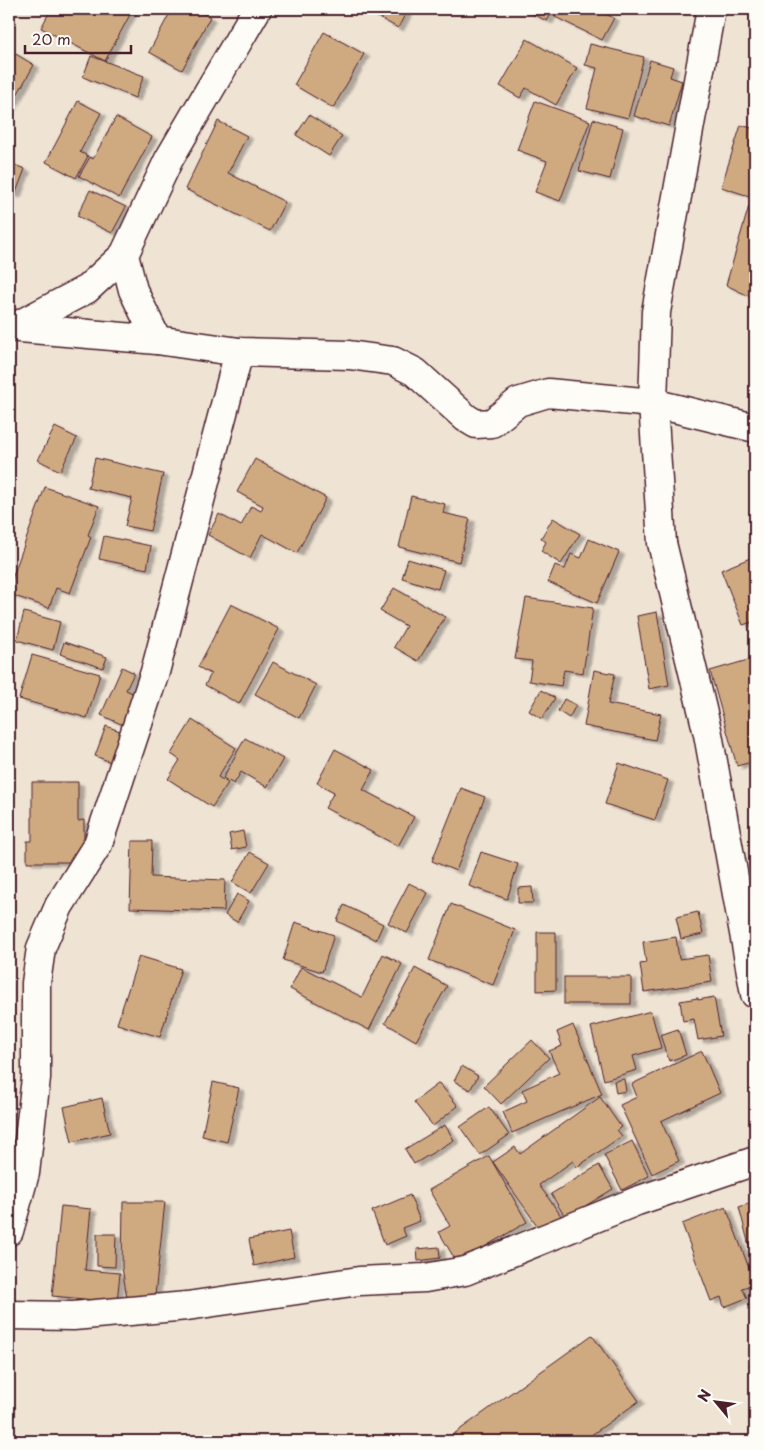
<svg xmlns="http://www.w3.org/2000/svg" width="764" height="1450" font-family="'Playpen Sans',sans-serif">
	<style>
		.building { fill: #cfaa81; stroke: #4a1f2b; filter: url(#shadow) }
		.lines { fill: none; stroke-linecap: round; stroke-linejoin: round }
		.minor-casing { stroke: #4a1f2b; stroke-width: 31 }
		.minor { stroke: #fdfcf7; stroke-width: 28 }
	</style>
	<defs>
		<filter id="shadow"><feDropShadow dx="5.5" dy="3" stdDeviation="1" flood-color="#0004"/></filter>
	</defs>
	<rect width="100%" height="100%" fill="#efe3d4"/>
	<filter id="ink" filterUnits="userSpaceOnUse"><feTurbulence type="fractalNoise" baseFrequency=".02" numOctaves="2"/><feDisplacementMap in="SourceGraphic" scale="10" xChannelSelector="R" yChannelSelector="G"/><feConvolveMatrix kernelMatrix="1 2 1 2 8 2 1 2 1" color-interpolation-filters="sRGB"/></filter>
	<g filter="url(#ink)">
		<g class="building">
			<polygon points="51,9 90,9 98,13 100,9 133,9 105,61 41,28"/>
			<polygon points="172,9 195,9 210,17 182,70 149,52"/>
			<polygon points="363,9 408,9 398,28"/>
			<polygon points="522,9 554,9 547,21"/>
			<polygon points="559,9 595,9 614,18 602,40 555,17"/>
			<polygon points="324,32 364,54 333,108 294,85"/>
			<polygon points="527,39 577,68 556,105 526,88 520,98 500,86"/>
			<polygon points="590,44 644,57 628,118 587,108 597,68 585,65"/>
			<polygon points="9,50 34,65 9,109"/>
			<polygon points="91,56 144,76 135,98 83,77"/>
			<polygon points="650,60 673,67 670,77 682,81 669,126 634,116"/>
			<polygon points="78,101 101,113 80,152 88,156 76,178 46,162"/>
			<polygon points="535,101 590,121 560,201 535,192 547,161 517,150"/>
			<polygon points="309,115 342,136 329,156 296,135"/>
			<polygon points="116,117 152,137 119,198 79,176 90,157 93,159"/>
			<polygon points="593,119 623,128 610,179 579,171"/>
			<polygon points="218,121 247,136 228,173 285,202 270,231 185,189"/>
			<polygon points="741,125 755,129 755,198 721,187"/>
			<polygon points="9,163 25,169 15,195 9,193"/>
			<polygon points="90,190 126,207 112,233 77,216"/>
			<polygon points="749,206 755,207 755,299 726,285"/>
			<polygon points="55,427 77,438 60,471 38,460"/>
			<polygon points="95,458 163,474 150,531 125,526 132,498 88,488"/>
			<polygon points="255,459 326,498 297,553 262,534 250,558 208,535 219,514 241,526 251,506 261,511 263,506 237,492"/>
			<polygon points="45,487 99,506 88,535 91,537 70,593 56,588 49,608 9,594 9,587"/>
			<polygon points="411,496 445,504 443,513 470,519 459,562 399,547"/>
			<polygon points="553,518 580,534 561,564 541,551 546,542 541,538"/>
			<polygon points="104,536 151,546 147,569 99,559"/>
			<polygon points="589,539 619,552 597,603 548,582 555,565 565,569 571,554 581,558"/>
			<polygon points="755,556 755,621 743,625 721,570"/>
			<polygon points="408,559 444,570 438,589 402,578"/>
			<polygon points="394,588 445,617 418,661 394,647 406,626 380,611"/>
			<polygon points="526,598 593,608 583,673 564,670 561,686 529,681 532,661 515,659"/>
			<polygon points="231,604 279,629 239,704 205,685 211,674 198,667"/>
			<polygon points="24,612 60,622 53,650 17,640"/>
			<polygon points="657,612 669,685 649,689 637,616"/>
			<polygon points="64,642 107,657 103,668 60,654"/>
			<polygon points="32,655 100,674 87,718 19,699"/>
			<polygon points="755,658 755,761 737,766 710,671"/>
			<polygon points="273,662 316,685 299,718 255,694"/>
			<polygon points="122,667 134,673 126,690 137,695 123,725 101,715"/>
			<polygon points="594,670 615,674 608,704 661,714 655,740 584,726"/>
			<polygon points="541,690 555,698 542,719 529,711"/>
			<polygon points="564,699 576,705 569,718 558,711"/>
			<polygon points="192,720 236,748 218,777 228,783 212,807 168,779 180,760 171,754"/>
			<polygon points="106,726 128,734 116,764 95,756"/>
			<polygon points="245,738 283,759 267,787 241,772 234,784 223,778"/>
			<polygon points="335,749 374,770 363,790 414,817 398,846 325,808 334,792 317,783"/>
			<polygon points="619,763 668,780 655,820 605,804"/>
			<polygon points="32,782 78,782 78,821 84,820 84,862 27,862 27,841 32,841"/>
			<polygon points="461,788 485,797 456,871 432,861"/>
			<polygon points="243,831 246,847 232,850 229,834"/>
			<polygon points="132,841 152,841 151,877 225,880 224,911 130,908"/>
			<polygon points="250,852 269,863 251,893 232,882"/>
			<polygon points="481,852 518,864 507,899 469,886"/>
			<polygon points="409,883 428,893 407,933 388,923"/>
			<polygon points="532,887 533,903 518,903 518,888"/>
			<polygon points="237,894 249,901 237,922 225,915"/>
			<polygon points="451,904 515,930 493,985 429,960"/>
			<polygon points="344,905 383,924 376,940 337,921"/>
			<polygon points="698,912 703,934 681,939 676,917"/>
			<polygon points="295,922 334,935 322,972 283,960"/>
			<polygon points="537,932 556,932 556,990 537,991"/>
			<polygon points="676,937 679,959 708,955 712,982 644,992 640,964 646,963 643,942"/>
			<polygon points="383,954 402,964 369,1030 290,989 301,967 362,997"/>
			<polygon points="139,956 181,969 160,1037 117,1024"/>
			<polygon points="415,968 447,986 416,1041 385,1023"/>
			<rect x="564" y="977" width="67" height="27"/>
			<polygon points="714,997 721,1036 698,1040 694,1019 683,1021 680,1001 698,998 698,1000"/>
			<polygon points="651,1011 661,1048 633,1056 637,1070 604,1080 591,1027"/>
			<polygon points="573,1025 602,1094 512,1133 503,1112 527,1101 522,1090 559,1073 549,1051 562,1046 557,1032"/>
			<polygon points="678,1029 686,1055 669,1061 660,1035"/>
			<polygon points="532,1040 549,1058 501,1104 484,1086"/>
			<polygon points="702,1051 720,1093 661,1121 679,1161 652,1174 620,1105 637,1097 632,1084"/>
			<polygon points="462,1066 478,1076 470,1090 454,1081"/>
			<polygon points="624,1079 626,1091 616,1093 614,1081"/>
			<polygon points="213,1082 239,1088 227,1142 202,1136"/>
			<polygon points="439,1083 458,1106 433,1126 414,1102"/>
			<polygon points="600,1097 621,1127 617,1130 622,1136 577,1167 573,1161 539,1185 564,1220 543,1234 493,1162 515,1147 520,1154"/>
			<polygon points="102,1098 110,1133 72,1142 64,1107"/>
			<polygon points="489,1107 509,1135 480,1155 460,1127"/>
			<polygon points="445,1125 454,1140 414,1164 405,1149"/>
			<polygon points="632,1141 649,1176 622,1190 604,1155"/>
			<polygon points="489,1156 527,1222 457,1263 439,1232 450,1226 429,1190"/>
			<polygon points="599,1165 613,1189 577,1211 570,1225 551,1194"/>
			<polygon points="410,1195 420,1221 402,1228 406,1236 385,1245 372,1211"/>
			<polygon points="123,1202 165,1202 154,1305 128,1305 122,1267"/>
			<polygon points="754,1202 755,1205 755,1269 739,1207"/>
			<polygon points="61,1206 91,1209 85,1270 120,1273 117,1302 52,1296"/>
			<polygon points="726,1207 755,1284 742,1288 747,1298 724,1307 721,1297 711,1301 682,1224"/>
			<polygon points="289,1231 294,1257 254,1266 249,1239"/>
			<polygon points="97,1234 116,1234 115,1267 97,1266"/>
			<polygon points="439,1247 440,1258 418,1261 417,1249"/>
			<polygon points="592,1335 639,1401 583,1441 444,1441"/>
		</g>
		<g class="lines">
			<g class="minor-casing">
				<g id="minor">
					<polyline points="711,9 656,312 653,403 662,543 708,734 755,994"/>
					<polyline points="9,327 157,340 239,352 349,355 393,361 415,372 466,418 476,424 492,423 518,402 548,393 653,403 755,428"/>
					<polyline points="15,327 87,289 124,255"/>
					<polyline points="157,340 133,290 124,255 169,159 257,9"/>
					<polyline points="9,1231 25,1173 36,1078 36,983 41,948 59,906 98,844 155,672 239,352"/>
					<polyline points="9,1315 73,1316 187,1306 359,1281 425,1278 465,1271 637,1201 755,1161"/>
				</g>
			</g>
			<use href="#minor" class="minor"/>
		</g>
	</g>
	<rect width="764" height="1450" fill="none" stroke="#fdfcf7" stroke-width="30"/>
	<rect x="15" y="15" width="734" height="1420" fill="none" stroke="#4a1f2b" stroke-width="2" filter="url(#ink)"/>
	<g transform="translate(716 1402) rotate(299)" stroke="#fdfcf7" stroke-width="4" paint-order="stroke">
	<path d="M0-4L9 19L0 12L-9 19Z" fill="#4a1f2b"/>
	<text y="-8" font-size="14" font-weight="bold" text-anchor="middle" fill="#4a1f2b">N</text>
	</g>
	<path d="M25 45v8h106v-8" fill="none" stroke="#4a1f2b" stroke-width="2.5"/>
	<text x="32" y="45" font-size="15" fill="#4a1f2b" stroke="#fdfcf7" stroke-width="4" paint-order="stroke">20 m</text>
</svg>
